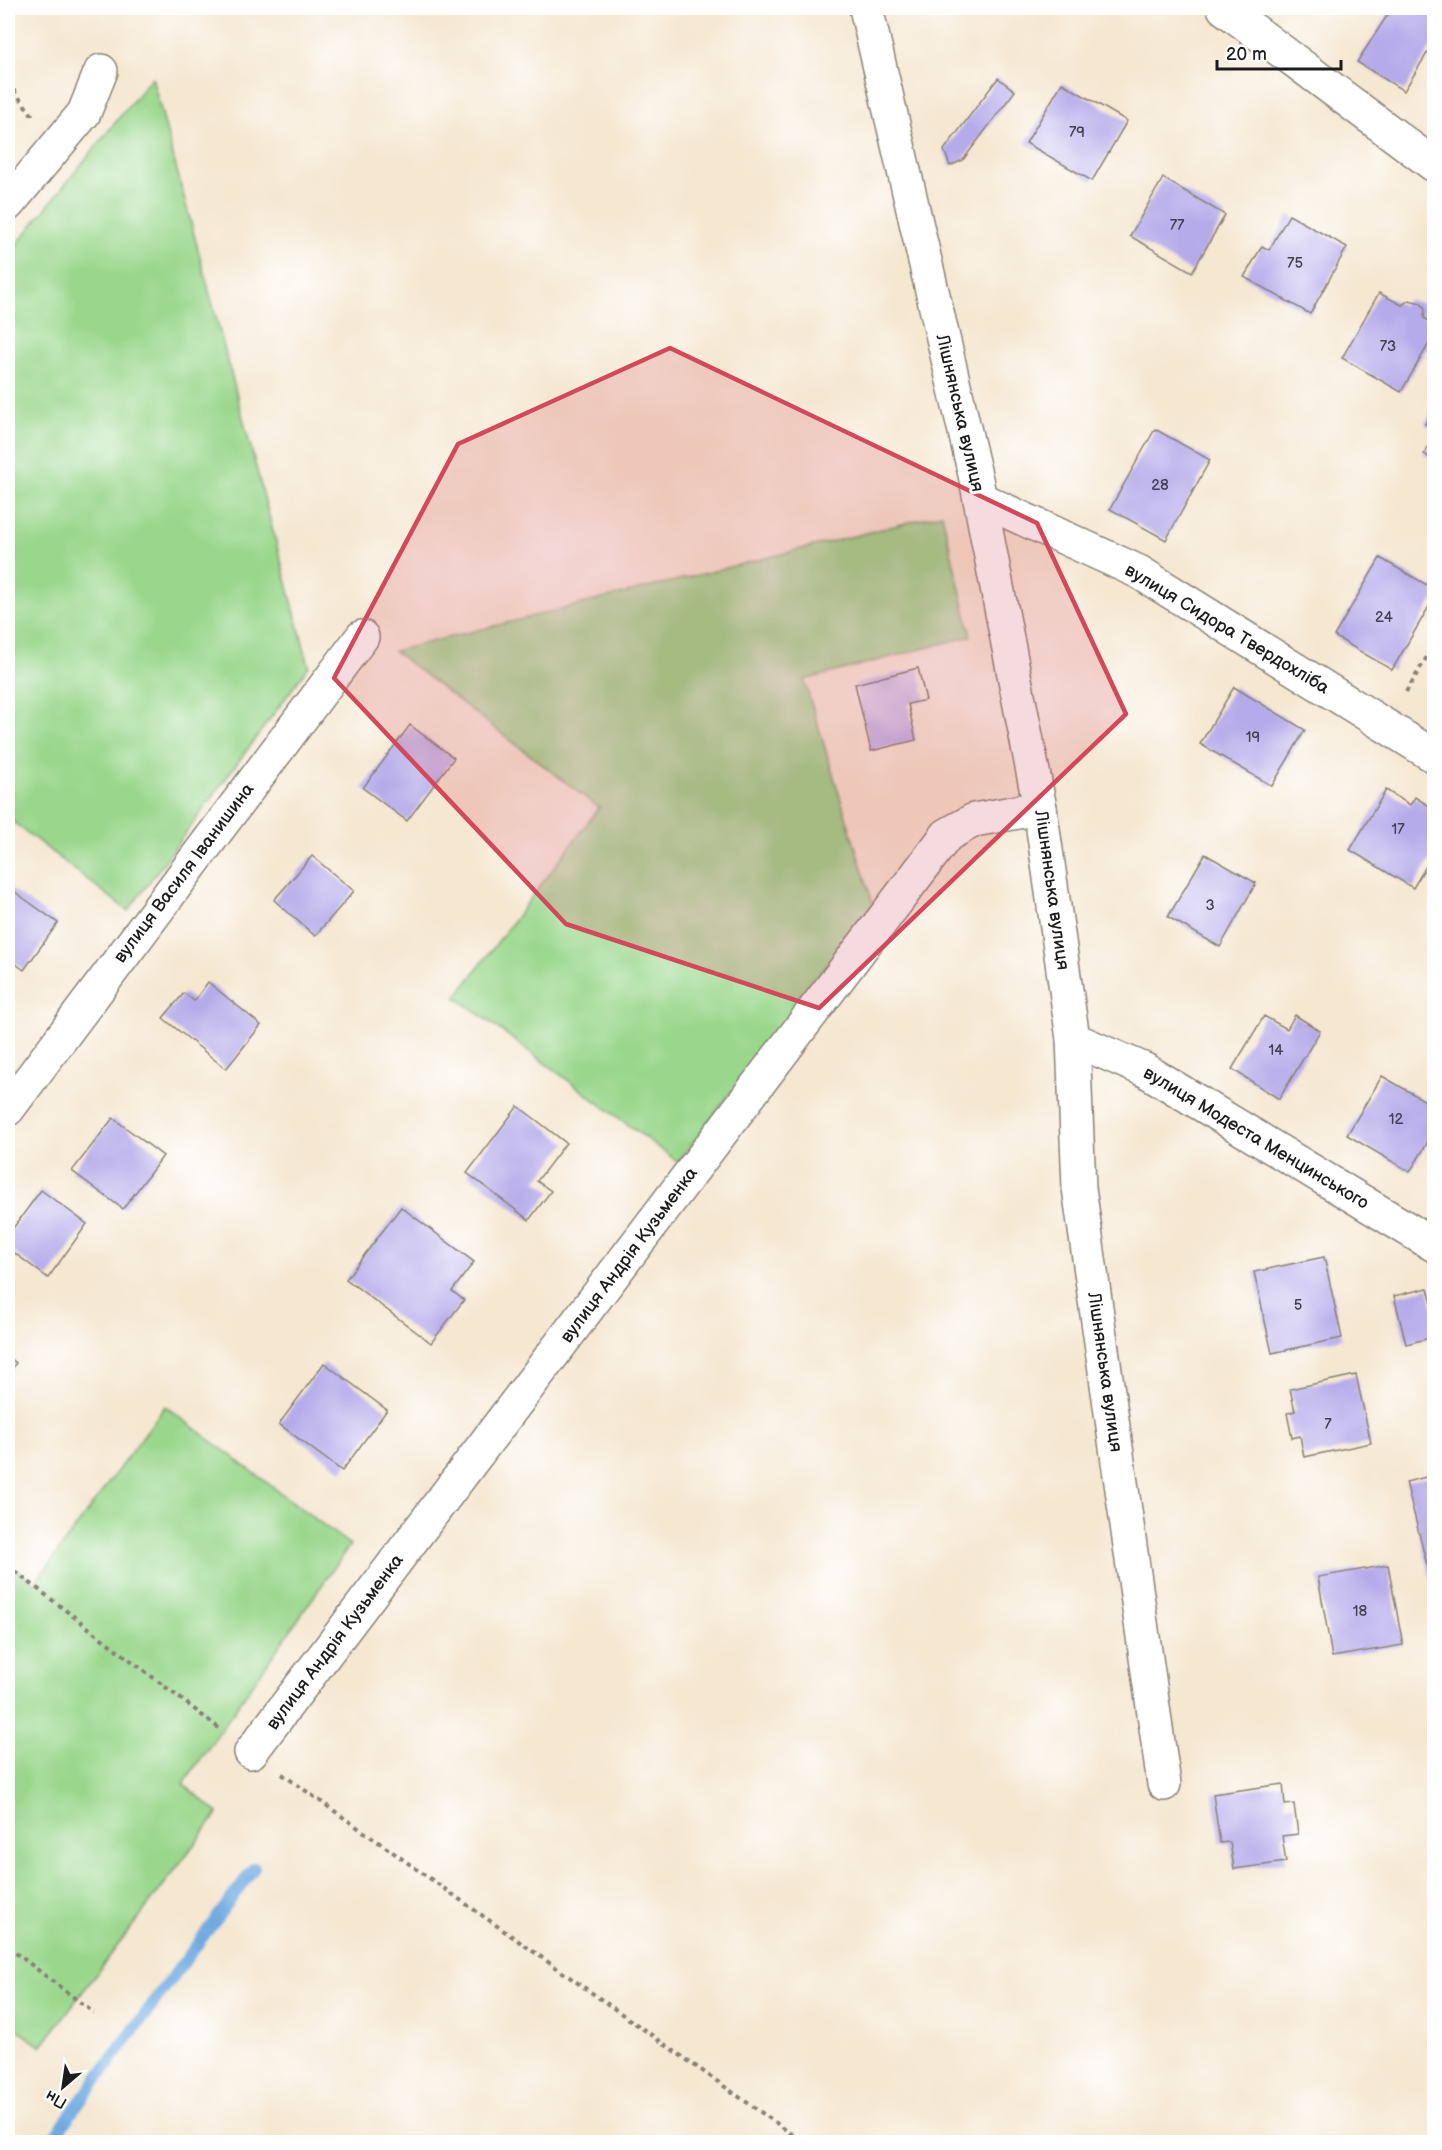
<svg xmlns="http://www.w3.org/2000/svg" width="1442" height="2150" font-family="'Balsamiq Sans',sans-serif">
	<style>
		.green { fill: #9ad78c; stroke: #5b7a54; stroke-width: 1.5 }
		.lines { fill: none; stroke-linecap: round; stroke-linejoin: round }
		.stream { stroke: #70aae1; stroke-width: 12 }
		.building { fill: #b6abea }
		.minor-casing { stroke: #888276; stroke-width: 36 }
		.path { stroke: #888276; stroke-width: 4; stroke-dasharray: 4.5 4.5; stroke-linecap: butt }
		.minor { stroke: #fff; stroke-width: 33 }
		.marked { fill: #d1495b; fill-opacity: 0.2; stroke: #d1495b; stroke-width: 4.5; stroke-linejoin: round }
		.labels { text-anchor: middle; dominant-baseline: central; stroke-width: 6; stroke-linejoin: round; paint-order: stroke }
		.number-label { font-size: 15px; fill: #424050 }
		.street-label { font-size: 18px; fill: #1c1c1c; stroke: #fff }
	</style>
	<rect width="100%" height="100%" fill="#fff"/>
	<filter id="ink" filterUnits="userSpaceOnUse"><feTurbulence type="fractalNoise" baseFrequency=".0167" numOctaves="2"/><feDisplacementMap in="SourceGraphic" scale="12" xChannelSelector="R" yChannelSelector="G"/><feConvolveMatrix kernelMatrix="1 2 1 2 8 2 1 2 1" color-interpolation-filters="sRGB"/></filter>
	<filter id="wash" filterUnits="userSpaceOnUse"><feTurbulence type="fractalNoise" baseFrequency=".008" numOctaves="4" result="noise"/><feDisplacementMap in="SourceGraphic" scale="24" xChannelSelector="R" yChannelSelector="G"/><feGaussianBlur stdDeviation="1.35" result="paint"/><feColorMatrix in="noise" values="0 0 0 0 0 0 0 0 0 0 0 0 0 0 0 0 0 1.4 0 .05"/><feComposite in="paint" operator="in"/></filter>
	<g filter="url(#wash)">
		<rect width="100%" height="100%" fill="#f5e7d0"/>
		<g class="green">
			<polygon points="152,77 309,666 128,911 8,818 8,255"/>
			<polygon points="942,514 971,636 804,680 873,904 678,1162 456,997 599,808 394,651"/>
			<polygon points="165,1406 350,1545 183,1784 218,1813 41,2047 8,2022 8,1564 35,1583"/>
		</g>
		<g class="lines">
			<polyline class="stream" points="50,2142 254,1868"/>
		</g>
		<g id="blocks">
			<g class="building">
				<polygon points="1392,8 1419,8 1434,17 1434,42 1404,91 1357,62"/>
				<polygon points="998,78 1015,91 963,160 950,166 944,150"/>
				<polygon points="1062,83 1127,121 1092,181 1026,143"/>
				<polygon points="1163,178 1225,215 1192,272 1130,236"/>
				<polygon points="1289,215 1347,247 1310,314 1244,277 1262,246 1269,250"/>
				<polygon points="1379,293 1402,305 1409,300 1421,303 1425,308 1424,318 1434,324 1434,335 1401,392 1342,358"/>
				<polygon points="1434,408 1434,430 1425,424"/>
				<polygon points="1155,429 1210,460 1166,540 1110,509"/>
				<polygon points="1434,437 1434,460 1424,454"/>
				<polygon points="1380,558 1434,589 1434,598 1392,670 1334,636"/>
				<polygon points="918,668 926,700 908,704 916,740 871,751 855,684"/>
				<polygon points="1234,687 1305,730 1272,786 1200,744"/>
				<polygon points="410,725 454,758 407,821 363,788"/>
				<polygon points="1386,790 1410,805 1415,797 1434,809 1434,853 1413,888 1350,850"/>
				<polygon points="1205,854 1256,883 1220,947 1168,917"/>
				<polygon points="312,856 354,891 315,936 274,900"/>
				<polygon points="8,887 58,923 24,970 13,962 8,971"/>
				<polygon points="208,982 261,1025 226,1069 163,1018 184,993 194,1001"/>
				<polygon points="1295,1015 1320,1031 1279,1099 1232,1069 1264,1016 1287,1029"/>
				<polygon points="1382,1076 1434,1106 1434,1132 1410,1172 1347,1135"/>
				<polygon points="518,1106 566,1143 537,1181 551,1191 529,1220 467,1173"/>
				<polygon points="113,1118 163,1156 123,1209 72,1171"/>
				<polygon points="41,1190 87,1224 48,1278 8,1248 8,1235"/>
				<polygon points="401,1207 474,1262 452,1291 464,1300 431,1343 346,1279"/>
				<polygon points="1324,1257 1342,1338 1272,1353 1254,1272"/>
				<polygon points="1428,1288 1434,1313 1434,1337 1406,1344 1394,1296"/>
				<polygon points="8,1356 16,1363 8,1375"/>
				<polygon points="324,1363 387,1410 342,1471 279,1424"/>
				<polygon points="1356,1375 1371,1443 1304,1457 1300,1436 1292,1438 1287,1413 1295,1411 1290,1389"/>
				<polygon points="1434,1475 1434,1576 1430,1577 1406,1482"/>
				<polygon points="1388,1565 1403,1645 1332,1657 1318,1577"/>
				<polygon points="1283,1784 1285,1805 1294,1804 1298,1834 1282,1836 1286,1862 1234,1869 1230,1842 1220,1843 1213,1794"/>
			</g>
		</g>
	</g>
	<g filter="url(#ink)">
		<use href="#blocks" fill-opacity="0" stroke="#888276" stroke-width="1.5"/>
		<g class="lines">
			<g class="minor-casing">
				<g id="minor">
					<polyline points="866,8 976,479 1040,808 1073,1039 1079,1188 1164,1784"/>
					<polyline points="1224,8 1434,165"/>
					<polyline points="8,204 84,113 101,71"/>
					<polyline points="980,499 1139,572 1434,756"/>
					<polyline points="1073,1039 1145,1070 1434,1245"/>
					<polyline points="8,1109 362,637"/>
					<polyline points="251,1752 947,835 974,820 1040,808"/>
				</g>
			</g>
			<g class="path">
				<polyline points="8,83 33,116"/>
				<polyline points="1406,692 1434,645"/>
				<polyline points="8,1566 220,1729"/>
				<polyline points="282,1774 803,2142"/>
				<polyline points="8,1947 94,2013"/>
			</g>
			<use href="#minor" class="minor"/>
		</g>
	</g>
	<path class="marked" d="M670 348 1037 523 1126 714 819 1008 566 924 334 678 458 444Z"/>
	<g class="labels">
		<g class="number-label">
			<text x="1077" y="132">79</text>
			<text x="1177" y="225">77</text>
			<text x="1295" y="263">75</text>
			<text x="1388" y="346">73</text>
			<text x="1160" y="485">28</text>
			<text x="1384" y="617">24</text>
			<text x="1253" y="737">19</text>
			<text x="1398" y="829">17</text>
			<text x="1210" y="905">3</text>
			<text x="1276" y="1050">14</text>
			<text x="1396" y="1119">12</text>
			<text x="1298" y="1305">5</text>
			<text x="1328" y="1424">7</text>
			<text x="1360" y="1611">18</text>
		</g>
		<g class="street-label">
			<text transform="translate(960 413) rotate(77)">Лішнянська вулиця</text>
			<text transform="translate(1227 629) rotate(31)">вулиця Сидора Твердохліба</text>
			<text transform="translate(184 873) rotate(-53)">вулиця Василя Іванишина</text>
			<text transform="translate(1052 890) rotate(82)">Лішнянська вулиця</text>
			<text transform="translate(1256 1138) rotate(31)">вулиця Модеста Менцинського</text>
			<text transform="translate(629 1255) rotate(-53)">вулиця Андрія Кузьменка</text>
			<text transform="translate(1105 1372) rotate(82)">Лішнянська вулиця</text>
			<text transform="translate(335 1642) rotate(-53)">вулиця Андрія Кузьменка</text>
		</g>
	</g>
	<rect width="1442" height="2150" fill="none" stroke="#fff" stroke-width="30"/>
	<g transform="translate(63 2087) rotate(209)" stroke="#ffffff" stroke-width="4.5" paint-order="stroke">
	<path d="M0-4.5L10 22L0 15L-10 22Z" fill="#1c1c1c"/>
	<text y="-9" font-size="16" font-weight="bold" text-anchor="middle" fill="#1c1c1c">Пн</text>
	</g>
	<path d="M1217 60v9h124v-9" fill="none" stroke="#1c1c1c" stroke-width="3"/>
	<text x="1226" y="60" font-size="18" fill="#1c1c1c" stroke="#ffffff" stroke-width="4.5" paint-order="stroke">20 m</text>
</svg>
